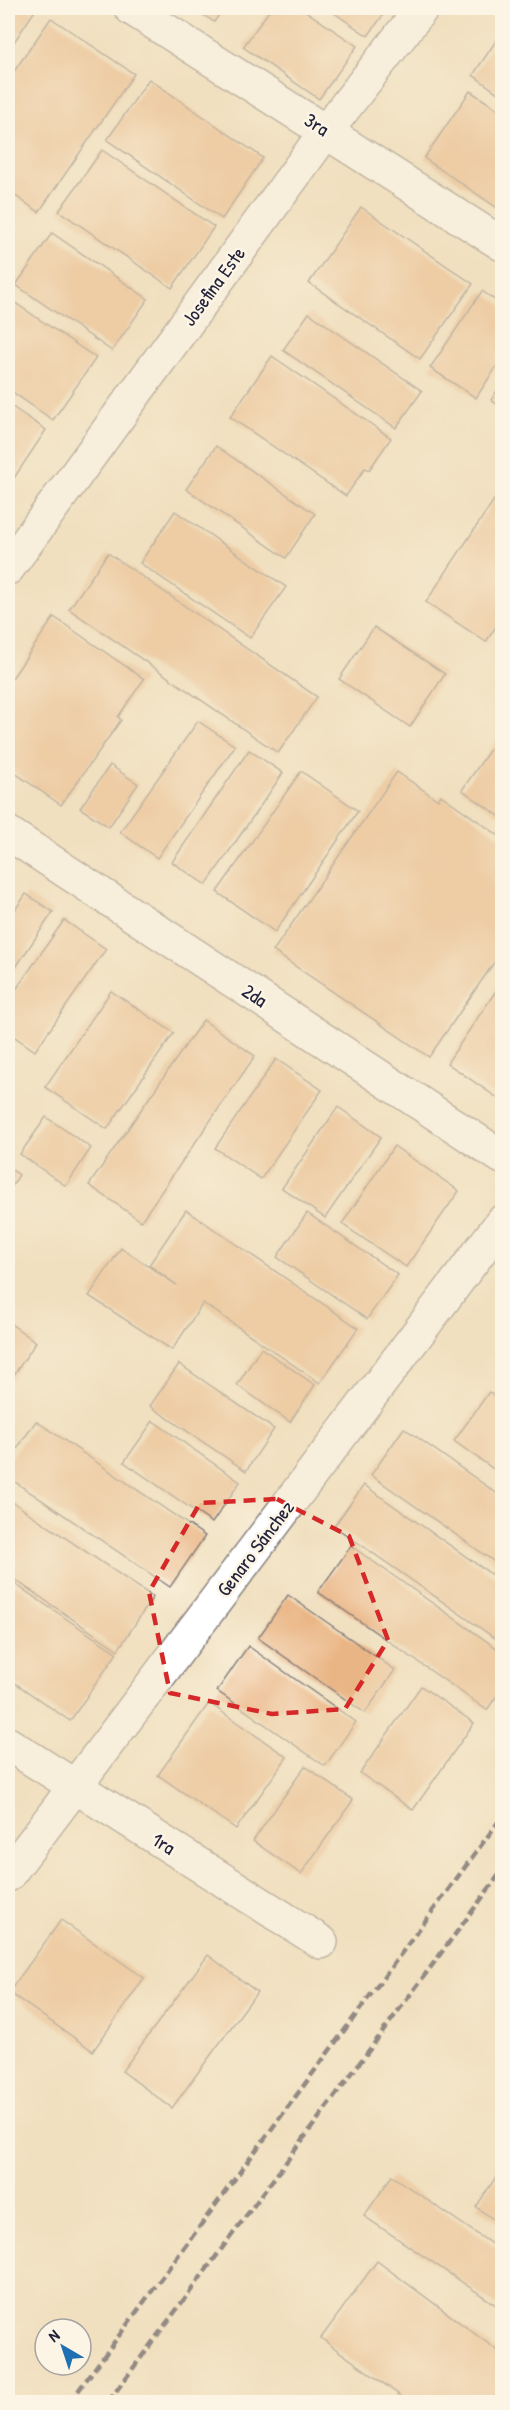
<svg xmlns="http://www.w3.org/2000/svg" width="510" height="2410" font-family="'Patrick Hand',sans-serif">
	<style>
		.building { fill: #eab585 }
		.lines { fill: none; stroke-linecap: round; stroke-linejoin: round }
		.street-casing { stroke: #89817e; stroke-width: 36 }
		.street { stroke: #fff; stroke-width: 33 }
		.rail { stroke: #22223b; stroke-width: 4.5; stroke-dasharray: 9 4.5; stroke-linecap: butt }
		.marked { fill: none; stroke: #d62828; stroke-width: 4.5; stroke-dasharray: 12 8; stroke-linejoin: round }
		.labels { text-anchor: middle; dominant-baseline: central; stroke-width: 5; stroke-linejoin: round; paint-order: stroke }
		.street-label { font-size: 20px; fill: #22223b; stroke: #fcf5e5 }
	</style>
	<rect width="100%" height="100%" fill="#fcf5e5"/>
	<filter id="ink" filterUnits="userSpaceOnUse"><feTurbulence type="fractalNoise" baseFrequency=".0167" numOctaves="2"/><feDisplacementMap in="SourceGraphic" scale="12" xChannelSelector="R" yChannelSelector="G"/><feConvolveMatrix kernelMatrix="1 2 1 2 8 2 1 2 1" color-interpolation-filters="sRGB"/></filter>
	<filter id="wash" filterUnits="userSpaceOnUse"><feTurbulence type="fractalNoise" baseFrequency=".008" numOctaves="4" result="noise"/><feDisplacementMap in="SourceGraphic" scale="24" xChannelSelector="R" yChannelSelector="G"/><feGaussianBlur stdDeviation="1.35" result="paint"/><feColorMatrix in="noise" values="0 0 0 0 0 0 0 0 0 0 0 0 0 0 0 0 0 1.4 0 .05"/><feComposite in="paint" operator="in"/></filter>
	<g filter="url(#wash)">
		<rect width="100%" height="100%" fill="#f0e0c0"/>
		<g id="blocks">
			<g class="building">
				<polygon points="8,8 28,8 34,12 8,51"/>
				<polygon points="193,8 224,8 214,22"/>
				<polygon points="271,8 301,8 357,46 319,99 243,47"/>
				<polygon points="327,8 388,8 368,36"/>
				<polygon points="51,18 134,74 39,212 14,195 15,192 8,187 8,80"/>
				<polygon points="502,32 502,96 473,75"/>
				<polygon points="149,79 263,158 222,219 107,140"/>
				<polygon points="470,91 502,112 502,211 424,158"/>
				<polygon points="102,150 214,227 172,288 59,211"/>
				<polygon points="361,207 473,284 420,359 309,283"/>
				<polygon points="52,233 148,299 112,351 16,285"/>
				<polygon points="482,291 502,305 502,358 476,398 430,368"/>
				<polygon points="8,298 96,358 53,420 8,389"/>
				<polygon points="309,313 422,391 396,428 283,350"/>
				<polygon points="272,356 391,438 369,470 365,468 346,496 230,417"/>
				<polygon points="502,383 502,408 491,400"/>
				<polygon points="8,404 46,430 8,487"/>
				<polygon points="216,446 315,514 286,558 186,489"/>
				<polygon points="502,488 502,617 486,642 426,602"/>
				<polygon points="175,511 286,587 250,638 140,563"/>
				<polygon points="108,553 317,697 278,753 69,609"/>
				<polygon points="54,617 144,679 118,717 121,720 61,805 8,768 8,684"/>
				<polygon points="374,627 445,674 410,727 339,679"/>
				<polygon points="198,721 235,746 157,858 120,832"/>
				<polygon points="500,735 502,737 502,818 462,790"/>
				<polygon points="249,750 283,773 206,885 172,862"/>
				<polygon points="110,765 138,784 109,827 80,808"/>
				<polygon points="301,771 358,811 275,932 217,892"/>
				<polygon points="397,772 438,800 441,795 502,838 502,882 500,886 502,887 502,951 429,1057 273,951"/>
				<polygon points="26,894 53,912 8,979 8,920"/>
				<polygon points="64,920 106,949 35,1051 8,1032 8,1001"/>
				<polygon points="502,982 502,1101 447,1063"/>
				<polygon points="111,991 174,1033 107,1129 45,1087"/>
				<polygon points="203,1020 255,1056 141,1221 89,1185"/>
				<polygon points="276,1059 322,1090 261,1179 215,1148"/>
				<polygon points="338,1107 381,1137 325,1218 282,1188"/>
				<polygon points="46,1117 91,1148 66,1186 20,1154"/>
				<polygon points="394,1146 459,1191 406,1267 342,1224"/>
				<polygon points="8,1167 19,1175 8,1192"/>
				<polygon points="186,1210 358,1328 320,1383 203,1303 172,1350 89,1296 121,1248 177,1285 149,1265"/>
				<polygon points="307,1213 398,1275 367,1319 277,1257"/>
				<polygon points="8,1322 36,1342 8,1384"/>
				<polygon points="261,1348 315,1385 290,1422 237,1385"/>
				<polygon points="179,1364 274,1429 246,1471 150,1406"/>
				<polygon points="489,1392 502,1401 502,1475 454,1441"/>
				<polygon points="36,1421 205,1536 170,1587 8,1477 8,1462"/>
				<polygon points="153,1421 240,1482 212,1523 124,1462"/>
				<polygon points="404,1428 502,1497 502,1567 371,1475"/>
				<polygon points="364,1485 502,1582 502,1643 334,1526"/>
				<polygon points="8,1499 153,1597 118,1650 8,1575"/>
				<polygon points="351,1546 502,1652 502,1688 487,1710 318,1592"/>
				<polygon points="15,1584 117,1653 70,1721 8,1678 8,1594"/>
				<polygon points="288,1595 395,1670 365,1713 258,1638"/>
				<polygon points="248,1646 356,1722 325,1766 217,1691"/>
				<polygon points="421,1686 474,1723 413,1810 360,1773"/>
				<polygon points="209,1703 287,1757 236,1829 158,1775"/>
				<polygon points="305,1766 353,1800 301,1874 253,1841"/>
				<polygon points="61,1920 144,1978 93,2051 9,1992"/>
				<polygon points="208,1955 257,1992 172,2108 122,2071"/>
				<polygon points="502,2168 502,2225 476,2207"/>
				<polygon points="392,2176 502,2251 502,2309 364,2216"/>
				<polygon points="377,2261 502,2354 502,2394 496,2402 409,2402 321,2338"/>
			</g>
		</g>
	</g>
	<g filter="url(#ink)">
		<use href="#blocks" fill-opacity="0" stroke="#89817e" stroke-width="1.5"/>
		<g class="lines">
			<g class="street-casing">
				<g id="street">
					<polyline points="131,8 502,244"/>
					<polyline points="8,568 327,130 422,8"/>
					<polyline points="8,833 502,1157"/>
					<polyline points="8,1744 321,1942"/>
					<polyline points="8,1875 502,1222"/>
				</g>
			</g>
			<use href="#street" class="street"/>
			<g class="rail">
				<polyline points="70,2402 502,1817"/>
				<polyline points="108,2402 502,1871"/>
			</g>
		</g>
	</g>
	<path d="M0 0H510V2410H0ZM277 1499 349 1536 388 1640 345 1709 272 1714 170 1693 149 1592 200 1503Z" fill="#f0e0c0" fill-opacity=".55" fill-rule="evenodd"/>
	<path class="marked" d="M277 1499 349 1536 388 1640 345 1709 272 1714 170 1693 149 1592 200 1503Z"/>
	<g class="labels">
		<g class="street-label">
			<text transform="translate(317 124) rotate(32)">3ra</text>
			<text transform="translate(213 286) rotate(-54)">Josefina Este</text>
			<text transform="translate(255 995) rotate(33)">2da</text>
			<text transform="translate(255 1548) rotate(-53)">Genaro Sánchez</text>
			<text transform="translate(164 1843) rotate(32)">1ra</text>
		</g>
	</g>
	<rect width="510" height="2410" fill="none" stroke="#fcf5e5" stroke-width="30"/>
	<g transform="translate(63 2347) rotate(321)"><circle r="28" fill="#fcf5e5" stroke="#a5a1a1" stroke-width="1.5"/>
	<path d="M0-4.5L10 22L0 15L-10 22Z" fill="#1f6fb2"/>
	<text y="-9" font-size="16" font-weight="bold" text-anchor="middle" fill="#22223b">N</text>
	</g>
</svg>
